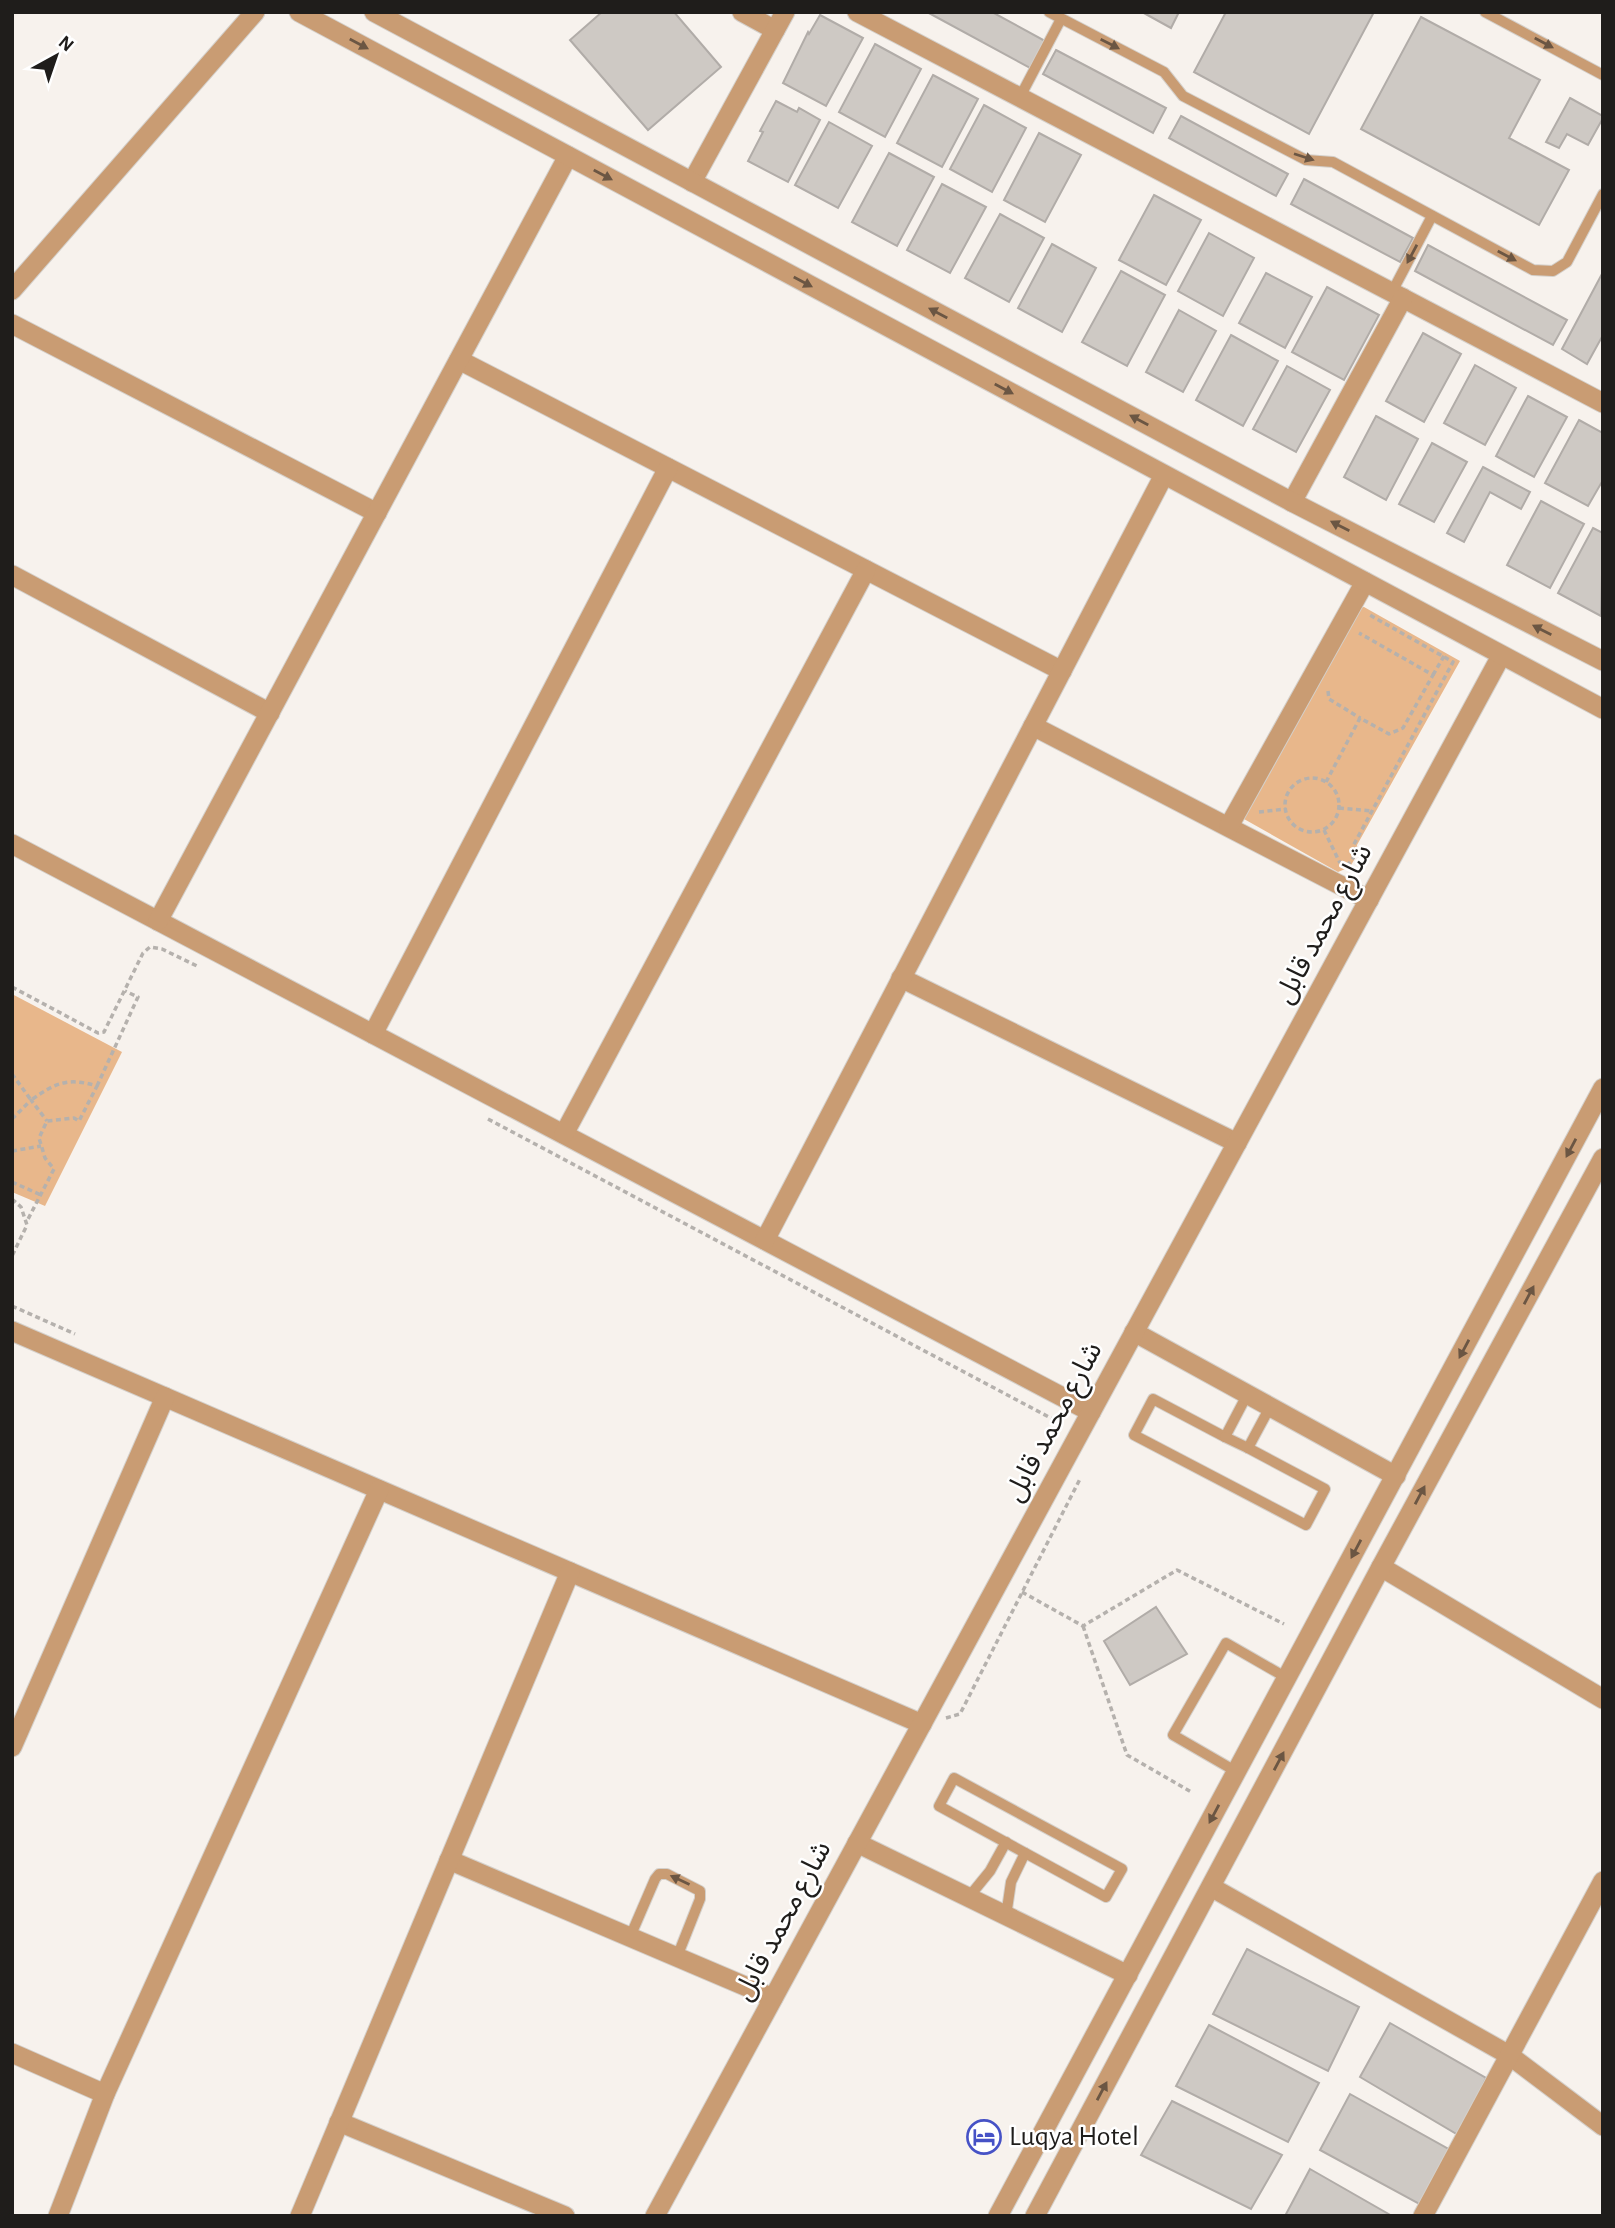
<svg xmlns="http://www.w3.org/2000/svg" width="1615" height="2228" font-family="'Alegreya Sans','Noto Sans Arabic',sans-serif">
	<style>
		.green { fill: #e8b78b }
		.building { fill: #cec9c4; stroke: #b1aca8; stroke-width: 2 }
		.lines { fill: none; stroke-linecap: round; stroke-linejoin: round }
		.service-casing { stroke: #d4d0cb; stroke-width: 12 }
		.minor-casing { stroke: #d4d0cb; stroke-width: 21 }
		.tertiary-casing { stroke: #d4d0cb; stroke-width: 21 }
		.path { stroke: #b5b1ad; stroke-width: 3.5; stroke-dasharray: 5 3.5; stroke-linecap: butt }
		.service { stroke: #c99c73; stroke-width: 10 }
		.minor { stroke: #c99c73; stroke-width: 19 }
		.tertiary { stroke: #c99c73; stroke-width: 19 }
		.oneway { fill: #6b5643 }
		.labels { text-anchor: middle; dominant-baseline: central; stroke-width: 5; stroke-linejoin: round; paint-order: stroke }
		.street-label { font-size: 28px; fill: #1f1d1b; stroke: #fff }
		.poi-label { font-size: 28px; fill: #1f1d1b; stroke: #fff; text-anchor: start }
	</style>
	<rect width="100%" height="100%" fill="#f7f2ed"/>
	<g class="green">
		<polygon points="1364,607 1460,661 1357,845 1358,853 1350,867 1338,872 1244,819 1243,809 1353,608"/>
		<polygon points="12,994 122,1052 45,1206 12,1192"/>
	</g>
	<g class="building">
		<polygon points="602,12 674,12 721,67 648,130 570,40"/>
		<polygon points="927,12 992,12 1045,41 1030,68"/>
		<polygon points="1142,12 1179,12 1171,28"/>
		<polygon points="1226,12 1374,12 1309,134 1194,72"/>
		<polygon points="820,15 863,38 826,106 783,83 808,32 809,34"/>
		<polygon points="1421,17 1540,80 1509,138 1569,170 1539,225 1361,129"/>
		<polygon points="875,44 921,69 885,137 839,112"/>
		<polygon points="1056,50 1166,108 1153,133 1043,74"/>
		<polygon points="933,75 978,99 942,167 897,143"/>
		<polygon points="1570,98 1603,116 1603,118 1588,145 1567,134 1559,148 1546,142"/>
		<polygon points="776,101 797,112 799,108 820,120 788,182 748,161 763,132 760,131"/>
		<polygon points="984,105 1026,128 992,192 950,169"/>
		<polygon points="1181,116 1288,174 1276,196 1169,138"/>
		<polygon points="829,122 872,146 838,208 795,185"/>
		<polygon points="1039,133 1081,155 1045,222 1004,200"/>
		<polygon points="889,153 934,177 897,246 852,222"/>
		<polygon points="1304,179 1413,238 1400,262 1291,204"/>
		<polygon points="942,184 986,207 950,273 907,250"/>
		<polygon points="1154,195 1201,220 1166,285 1119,260"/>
		<polygon points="1000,214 1044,238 1009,302 965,278"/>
		<polygon points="1209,233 1254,258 1223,316 1178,291"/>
		<polygon points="1052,244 1096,268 1062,332 1018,308"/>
		<polygon points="1428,245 1567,320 1553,345 1415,271"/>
		<polygon points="1121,271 1165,295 1127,366 1082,342"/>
		<polygon points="1603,272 1603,335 1587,364 1562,349"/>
		<polygon points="1266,273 1312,297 1285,348 1239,323"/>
		<polygon points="1327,287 1379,315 1344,380 1292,352"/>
		<polygon points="1179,310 1216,331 1183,392 1146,372"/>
		<polygon points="1423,333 1461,354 1424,422 1386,401"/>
		<polygon points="1231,335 1278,361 1243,426 1196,400"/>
		<polygon points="1475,365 1516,388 1485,445 1444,423"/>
		<polygon points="1287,366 1330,390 1296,452 1253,429"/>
		<polygon points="1528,396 1567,417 1534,477 1496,456"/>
		<polygon points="1376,416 1418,439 1386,500 1344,477"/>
		<polygon points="1579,420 1603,433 1603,480 1588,506 1545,483"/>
		<polygon points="1432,443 1467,462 1434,522 1399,504"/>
		<polygon points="1483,467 1530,492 1521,509 1490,492 1464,542 1447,533"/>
		<polygon points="1541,501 1584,524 1550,588 1507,565"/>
		<polygon points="1593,528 1603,533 1601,616 1558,593"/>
		<polygon points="1156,1607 1187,1654 1130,1685 1104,1641"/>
		<polygon points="1247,1949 1359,2007 1328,2071 1213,2014"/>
		<polygon points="1390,2023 1486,2078 1460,2136 1360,2077"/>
		<polygon points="1209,2025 1319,2083 1288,2142 1176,2086"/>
		<polygon points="1350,2094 1452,2151 1423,2206 1320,2150"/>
		<polygon points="1172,2101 1282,2155 1251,2209 1141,2155"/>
		<polygon points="1310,2169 1392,2216 1285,2216"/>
	</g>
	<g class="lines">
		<g class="service-casing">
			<g id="service">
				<polyline points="1049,12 1164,72 1183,96 1306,160 1333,162 1533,270 1553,271 1567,262 1603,194"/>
				<polyline points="1485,12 1603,75"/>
				<polyline points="1020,97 1061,19"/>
				<polyline points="1392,292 1432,216"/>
				<polyline points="1247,1395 1225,1437 1153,1399 1134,1435 1306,1525 1325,1489 1248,1448 1270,1407"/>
				<polyline points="1225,1437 1248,1448"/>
				<polyline points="1237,1772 1173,1735 1226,1643 1287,1678"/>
				<polygon points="954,1778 1122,1869 1106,1897 939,1806"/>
				<polyline points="968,1898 990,1871 1006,1842"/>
				<polyline points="1006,1916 1011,1882 1025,1853"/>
				<polyline points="630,1937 655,1879 659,1874 667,1874 700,1891 700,1899 677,1957"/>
			</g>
		</g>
		<g class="minor-casing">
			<g id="minor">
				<polyline points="742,12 775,30"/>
				<polyline points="857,12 1603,403"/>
				<polyline points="692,182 785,12"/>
				<polyline points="12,290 255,12"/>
				<polyline points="12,324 377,513"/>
				<polyline points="459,360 1062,671"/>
				<polyline points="1292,502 1403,298"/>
				<polyline points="12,575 270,713"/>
				<polyline points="1033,726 1369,900"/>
				<polyline points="1229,826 1365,582"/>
				<polyline points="12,844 1091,1412"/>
				<polyline points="158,921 568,156"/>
				<polyline points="901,978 1237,1143"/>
				<polyline points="373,1034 668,468"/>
				<polyline points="564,1134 866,570"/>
				<polyline points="765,1240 1164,475"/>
				<polyline points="12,1331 922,1724"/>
				<polyline points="1134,1332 1396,1476"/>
				<polyline points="1381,1567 1603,1699"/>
				<polyline points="12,1747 165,1397"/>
				<polyline points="857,1843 1128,1975"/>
				<polyline points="449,1860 773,1998"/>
				<polyline points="1211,1887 1509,2055 1603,2126"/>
				<polyline points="12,2053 105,2094"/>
				<polyline points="339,2122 565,2216"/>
				<polyline points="58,2216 105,2094 379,1490"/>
				<polyline points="300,2216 570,1572"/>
				<polyline points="655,2216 1501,656"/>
				<polyline points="1423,2216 1603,1881"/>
			</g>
		</g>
		<g class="tertiary-casing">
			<g id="tertiary">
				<polyline points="299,12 1603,709"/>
				<polyline points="374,12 1292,502 1603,661"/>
				<polyline points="998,2216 1603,1088"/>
				<polyline points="1035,2216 1381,1567 1603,1158"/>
			</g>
		</g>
		<g class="path">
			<polyline points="1433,675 1444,656"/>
			<polyline points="1328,691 1329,699 1360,718"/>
			<circle cx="1312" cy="805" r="27"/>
			<polyline points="1326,782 1360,718 1389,734 1403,728 1433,675 1359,633"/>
			<polyline points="1339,808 1372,811"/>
			<polyline points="1259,812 1286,809"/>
			<polyline points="1324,830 1340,863"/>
			<polyline points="1347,866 1356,854 1353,846 1453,662 1368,614"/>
			<polyline points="12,987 98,1033 104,1032 143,953 150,947 162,949 199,967"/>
			<path d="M12 1074 31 1100C56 1083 67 1077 97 1086L79 1121 74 1118 47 1121 39 1138 45 1158 54 1169 26 1223"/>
			<polyline points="97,1086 138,997 125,991"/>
			<polyline points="12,1119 31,1100 47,1121"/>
			<polyline points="488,1119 1062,1424"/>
			<polyline points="12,1151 41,1146"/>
			<polyline points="12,1182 41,1195"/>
			<polyline points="12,1199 21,1207 27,1225 12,1256"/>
			<polyline points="12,1306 75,1334"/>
			<polyline points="1022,1592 1083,1626 1177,1570 1284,1624"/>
			<polyline points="1083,1626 1127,1755 1193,1793"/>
			<polyline points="946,1718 960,1714 1080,1479"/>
		</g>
		<use href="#service" class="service"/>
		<use href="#minor" class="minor"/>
		<use href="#tertiary" class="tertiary"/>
	</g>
	<defs><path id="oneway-solid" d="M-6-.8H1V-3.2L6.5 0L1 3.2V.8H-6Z" transform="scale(1.75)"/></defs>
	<g class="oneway">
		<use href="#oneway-solid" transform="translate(1544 43) rotate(28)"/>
		<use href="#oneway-solid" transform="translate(359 44) rotate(28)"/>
		<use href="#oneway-solid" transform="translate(1110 44) rotate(27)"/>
		<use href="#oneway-solid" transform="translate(1304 157) rotate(18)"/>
		<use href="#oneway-solid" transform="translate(603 175) rotate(28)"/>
		<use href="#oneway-solid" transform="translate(1412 254) rotate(118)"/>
		<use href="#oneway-solid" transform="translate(1507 256) rotate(28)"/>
		<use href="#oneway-solid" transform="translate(803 282) rotate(28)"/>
		<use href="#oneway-solid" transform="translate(938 313) rotate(-152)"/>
		<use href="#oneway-solid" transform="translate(1004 389) rotate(28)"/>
		<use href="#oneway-solid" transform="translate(1139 420) rotate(-152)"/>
		<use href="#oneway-solid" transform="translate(1340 526) rotate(-153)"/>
		<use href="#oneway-solid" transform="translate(1542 630) rotate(-153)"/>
		<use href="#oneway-solid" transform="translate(1571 1148) rotate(118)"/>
		<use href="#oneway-solid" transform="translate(1529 1295) rotate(-62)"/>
		<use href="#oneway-solid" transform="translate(1464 1349) rotate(118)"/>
		<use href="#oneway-solid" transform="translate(1420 1495) rotate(-62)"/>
		<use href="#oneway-solid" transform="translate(1356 1549) rotate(118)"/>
		<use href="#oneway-solid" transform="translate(1279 1761) rotate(-62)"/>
		<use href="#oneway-solid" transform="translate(1214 1814) rotate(118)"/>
		<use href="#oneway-solid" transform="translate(680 1880) rotate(-155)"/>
		<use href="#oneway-solid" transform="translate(1102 2091) rotate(-62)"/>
	</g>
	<defs>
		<g id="hotel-ring" transform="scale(1.75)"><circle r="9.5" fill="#fff" stroke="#4652c6" stroke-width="1.5"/><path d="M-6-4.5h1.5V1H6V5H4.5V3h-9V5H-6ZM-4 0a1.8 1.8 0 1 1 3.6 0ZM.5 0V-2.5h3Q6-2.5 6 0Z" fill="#4652c6"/></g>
	</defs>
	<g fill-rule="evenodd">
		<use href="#hotel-ring" x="984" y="2137"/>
	</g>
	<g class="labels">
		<g class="street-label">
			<text transform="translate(1324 924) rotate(-62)">شارع محمد قابل</text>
			<text transform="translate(1054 1422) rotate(-62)">شارع محمد قابل</text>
			<text transform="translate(783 1921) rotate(-62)">شارع محمد قابل</text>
		</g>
		<g class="poi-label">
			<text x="1009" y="2137">Luqya Hotel</text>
		</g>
	</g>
	<rect width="1615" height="2228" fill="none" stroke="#1f1d1b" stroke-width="28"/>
	<g transform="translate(56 56) rotate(40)" stroke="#ffffff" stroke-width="5" paint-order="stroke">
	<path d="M0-5L12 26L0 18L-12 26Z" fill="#1f1d1b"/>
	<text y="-10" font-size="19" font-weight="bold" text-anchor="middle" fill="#1f1d1b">N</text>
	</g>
</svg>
